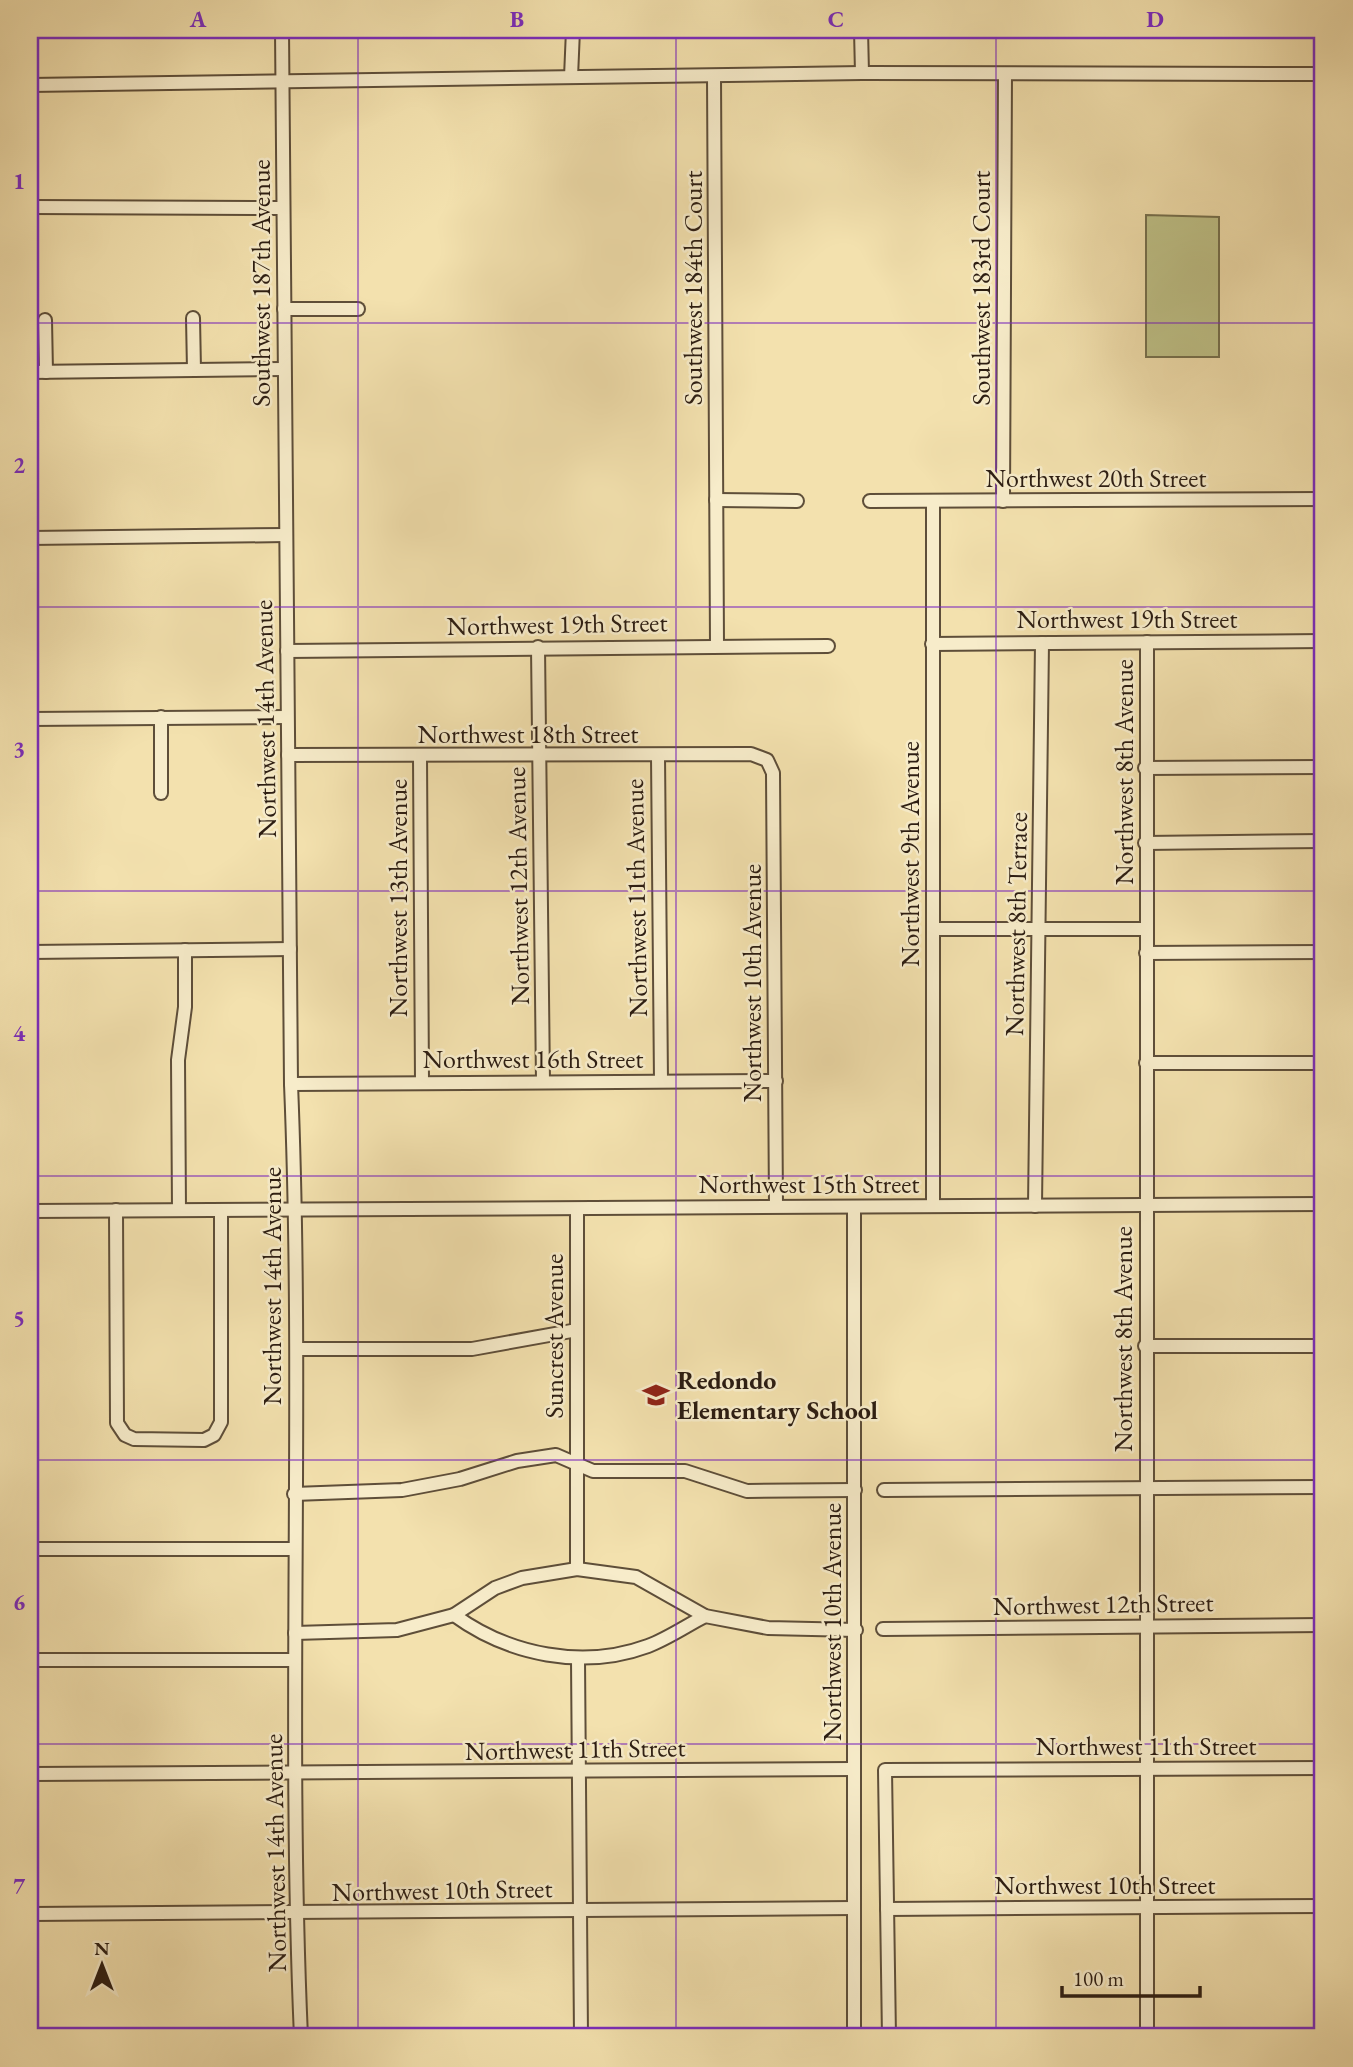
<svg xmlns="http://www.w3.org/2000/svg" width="1353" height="2067" font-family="'EB Garamond',serif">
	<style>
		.green { fill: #bfc288; stroke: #76704d; stroke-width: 2 }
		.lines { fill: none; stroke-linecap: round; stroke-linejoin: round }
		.minor-casing { stroke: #5e4e39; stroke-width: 16 }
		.minor { stroke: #f7ecca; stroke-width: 12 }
		.grid { fill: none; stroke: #7b2cbf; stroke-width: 2; stroke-opacity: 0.55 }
		.labels { text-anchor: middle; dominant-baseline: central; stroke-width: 5; stroke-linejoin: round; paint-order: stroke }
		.street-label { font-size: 26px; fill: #2c1d12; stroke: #f7ecca }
		.poi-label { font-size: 26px; font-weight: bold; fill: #2c1d12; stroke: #f7ecca; text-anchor: start }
		.neatline { fill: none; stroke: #7b2cbf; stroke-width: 2.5 }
		.grid-label { font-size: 23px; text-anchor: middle; font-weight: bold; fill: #7b2cbf }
	</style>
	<rect width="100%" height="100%" fill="#f3e1ae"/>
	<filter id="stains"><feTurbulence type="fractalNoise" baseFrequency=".00286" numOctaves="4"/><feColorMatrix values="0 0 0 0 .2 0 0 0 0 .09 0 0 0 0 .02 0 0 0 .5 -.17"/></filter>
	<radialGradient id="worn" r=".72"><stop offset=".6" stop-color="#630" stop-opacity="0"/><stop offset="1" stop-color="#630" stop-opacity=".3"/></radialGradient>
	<polygon class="green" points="1146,215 1219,217 1219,357 1146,357"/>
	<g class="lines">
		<g class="minor-casing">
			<g id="minor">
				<path d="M282 30 291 1084C304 1401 287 1720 301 2037"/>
				<polyline points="861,30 862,73"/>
				<polyline points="714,76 717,645"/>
				<polyline points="571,77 573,30"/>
				<polyline points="30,85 862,73 1323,74"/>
				<polyline points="31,207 283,208"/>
				<polyline points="284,309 358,309"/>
				<polyline points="193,318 194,370"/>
				<polyline points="45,320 46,372"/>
				<polyline points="30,372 284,369"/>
				<polyline points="716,500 797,501"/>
				<polyline points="870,501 1323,499"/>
				<polyline points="933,501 933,1206"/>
				<polyline points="1003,501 1005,74"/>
				<polyline points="30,538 286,535"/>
				<polyline points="932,644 1323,641"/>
				<polyline points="538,647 543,1082"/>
				<polyline points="287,651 828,646"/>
				<polyline points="30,719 287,717"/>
				<polyline points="288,755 751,754 767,760 773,773 776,1206"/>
				<polyline points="658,756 661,1081"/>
				<polyline points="420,757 422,1081"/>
				<polyline points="1145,768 1323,767"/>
				<polyline points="161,793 161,717"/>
				<polyline points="1145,843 1323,841"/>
				<polyline points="933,929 1145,929"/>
				<polyline points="30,952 290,949"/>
				<polyline points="1146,953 1323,952"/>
				<polyline points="1146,1063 1323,1063"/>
				<polyline points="291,1084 776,1081"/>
				<polyline points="1035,1206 1042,643"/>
				<polyline points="577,1209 577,1569"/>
				<polyline points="116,1210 117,1423 125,1435 134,1439 204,1440 214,1435 221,1422 221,1210"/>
				<polyline points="179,1210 178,1060 185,1007 185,950"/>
				<polyline points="30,1211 1323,1204"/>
				<polyline points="1145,1346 1323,1346"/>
				<polyline points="297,1349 472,1349 577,1330"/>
				<polyline points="884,1490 1323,1487"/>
				<polyline points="294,1494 402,1490 460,1479 517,1461 556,1455 593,1471 685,1471 747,1491 855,1490"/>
				<polyline points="30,1549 294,1549"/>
				<path d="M454 1615C509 1655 583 1670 648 1646 667 1639 686 1626 705 1616"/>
				<polyline points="883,1629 1323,1625"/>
				<polyline points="295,1633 397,1630 454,1615 495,1588 522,1578 577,1569 636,1577 705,1616 768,1628 856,1630"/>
				<polyline points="578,1659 581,2037"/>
				<polyline points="30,1660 295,1660"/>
				<polyline points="30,1774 854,1769"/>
				<polyline points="887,1909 1323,1906"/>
				<polyline points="30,1914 854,1908"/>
				<polyline points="854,2037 854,1207"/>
				<polyline points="889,2037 885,1770 1323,1768"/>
				<polyline points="1147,2037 1147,642"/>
			</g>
		</g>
		<use href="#minor" class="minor"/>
	</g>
	<path class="grid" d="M358 30V2037M676 30V2037M996 30V2037M30 323H1323M30 607H1323M30 891H1323M30 1176H1323M30 1460H1323M30 1744H1323"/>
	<defs>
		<g id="school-bare" transform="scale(2.1)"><path d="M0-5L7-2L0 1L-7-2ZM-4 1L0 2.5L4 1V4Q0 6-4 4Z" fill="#8f2418" stroke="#f7ecca" stroke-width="2.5" paint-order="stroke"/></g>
	</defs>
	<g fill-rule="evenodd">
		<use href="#school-bare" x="656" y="1395"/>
	</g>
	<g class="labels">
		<g class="street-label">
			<text transform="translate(261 283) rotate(-90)">Southwest 187th Avenue</text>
			<text transform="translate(693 288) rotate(-90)">Southwest 184th Court</text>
			<text transform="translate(981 288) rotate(-90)">Southwest 183rd Court</text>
			<text x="1096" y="478">Northwest 20th Street</text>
			<text x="1127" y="619">Northwest 19th Street</text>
			<text transform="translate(557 624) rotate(-1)">Northwest 19th Street</text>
			<text transform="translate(265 719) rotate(-91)">Northwest 14th Avenue</text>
			<text x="528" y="734">Northwest 18th Street</text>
			<text transform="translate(1124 772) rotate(-90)">Northwest 8th Avenue</text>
			<text transform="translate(910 854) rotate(-90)">Northwest 9th Avenue</text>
			<text transform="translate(518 886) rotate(-91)">Northwest 12th Avenue</text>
			<text transform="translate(398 898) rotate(-90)">Northwest 13th Avenue</text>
			<text transform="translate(636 898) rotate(-91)">Northwest 11th Avenue</text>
			<text transform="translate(1016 924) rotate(-89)">Northwest 8th Terrace</text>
			<text transform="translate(752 983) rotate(-90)">Northwest 10th Avenue</text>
			<text x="533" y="1059">Northwest 16th Street</text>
			<text x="809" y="1184">Northwest 15th Street</text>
			<text transform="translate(272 1286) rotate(-90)">Northwest 14th Avenue</text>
			<text transform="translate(554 1336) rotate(-90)">Suncrest Avenue</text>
			<text transform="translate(1123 1339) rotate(-90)">Northwest 8th Avenue</text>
			<text transform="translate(1103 1604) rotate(-1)">Northwest 12th Street</text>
			<text transform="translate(832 1622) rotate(-90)">Northwest 10th Avenue</text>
			<text x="1146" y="1746">Northwest 11th Street</text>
			<text transform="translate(575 1749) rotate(-1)">Northwest 11th Street</text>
			<text transform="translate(275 1853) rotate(-91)">Northwest 14th Avenue</text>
			<text x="1105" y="1885">Northwest 10th Street</text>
			<text transform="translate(442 1890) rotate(-1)">Northwest 10th Street</text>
		</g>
		<g class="poi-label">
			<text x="677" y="1380">Redondo<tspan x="677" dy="30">Elementary School</tspan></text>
		</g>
	</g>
	<rect width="1353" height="2067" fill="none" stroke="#f3e1ae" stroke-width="77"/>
	<g transform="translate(102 1965)" stroke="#f7ecca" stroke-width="5" paint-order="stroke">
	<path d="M0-5L12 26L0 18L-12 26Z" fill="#2c1d12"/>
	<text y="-10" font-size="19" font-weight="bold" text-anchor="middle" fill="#2c1d12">N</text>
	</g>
	<path d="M1062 1986v10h138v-10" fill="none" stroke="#2c1d12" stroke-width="3.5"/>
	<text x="1073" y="1986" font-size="21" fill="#2c1d12" stroke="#f7ecca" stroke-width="5" paint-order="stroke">100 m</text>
	<rect x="38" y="38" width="1276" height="1990" class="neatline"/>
	<g class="grid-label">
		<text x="198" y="27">A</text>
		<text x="517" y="27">B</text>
		<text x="836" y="27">C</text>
		<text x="1155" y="27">D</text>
		<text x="19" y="189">1</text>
		<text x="19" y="473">2</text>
		<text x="19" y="757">3</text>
		<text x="19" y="1041">4</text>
		<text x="19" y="1326">5</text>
		<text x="19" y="1610">6</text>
		<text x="19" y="1894">7</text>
	</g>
	<rect width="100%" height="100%" filter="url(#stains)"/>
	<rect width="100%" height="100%" fill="url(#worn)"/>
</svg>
